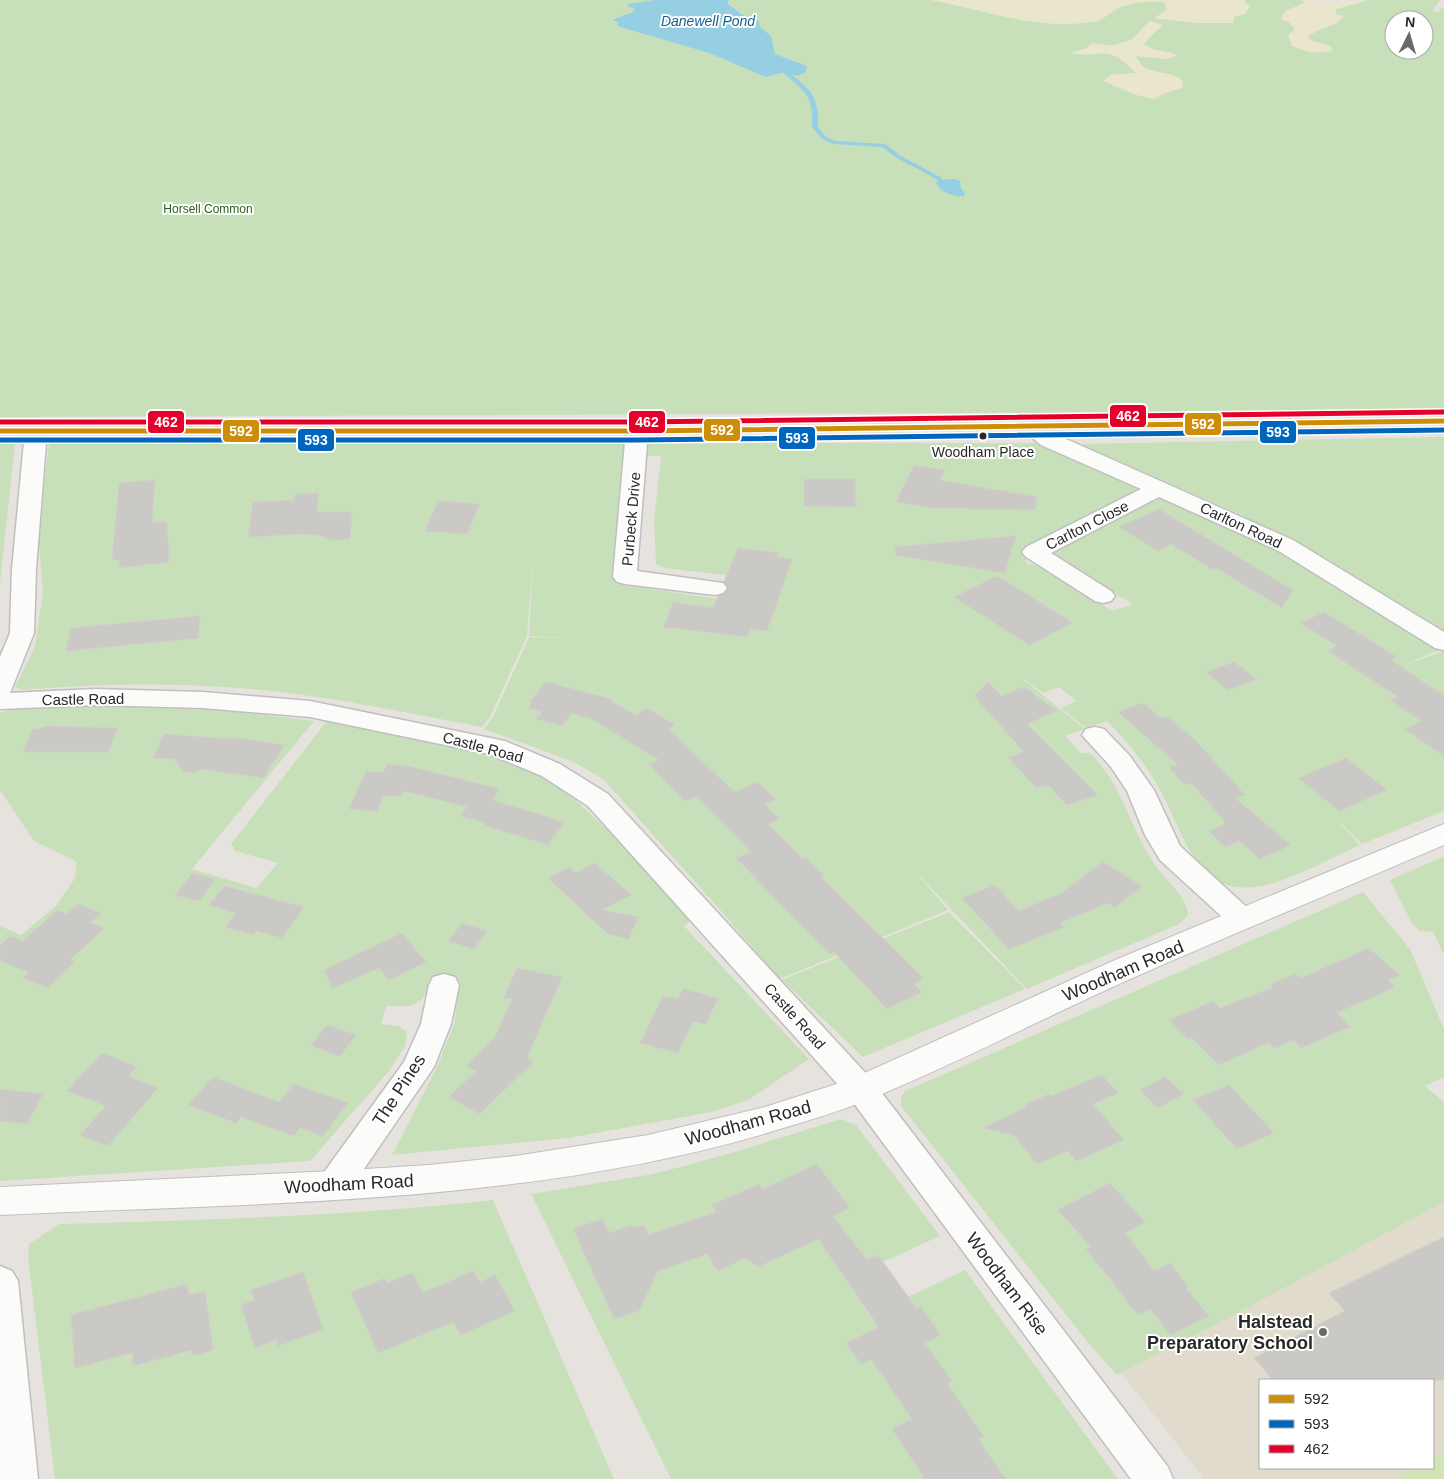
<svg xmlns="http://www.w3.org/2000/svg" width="1444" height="1479" font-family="Arial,sans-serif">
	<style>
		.education { fill: #e1dbcd; fill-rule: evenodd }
		.green { fill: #c8e0b9; fill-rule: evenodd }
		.sand { fill: #eae5cd }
		.pitch { fill: #d2e4b6 }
		.water { fill: #96cfe4 }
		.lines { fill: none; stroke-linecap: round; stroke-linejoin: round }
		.stream { fill: #96cfe4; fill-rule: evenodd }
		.building { fill: #cbc9c5; stroke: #d1cfca }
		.minor-casing { stroke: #c0bfbf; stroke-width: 3 }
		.tertiary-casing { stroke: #c0bfbf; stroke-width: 2 }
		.primary-casing { stroke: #bfbdbc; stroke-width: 2 }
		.minor { fill: #fbfbfa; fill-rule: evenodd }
		.tertiary { fill: #fbfbfa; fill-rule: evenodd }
		.primary { fill: #e4e0d4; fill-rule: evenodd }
		.bus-1-casing { stroke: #fff; stroke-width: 8 }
		.bus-2-casing { stroke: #fff; stroke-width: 8 }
		.bus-3-casing { stroke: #fff; stroke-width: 8 }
		.bus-1 { stroke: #ce8d08; stroke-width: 5 }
		.bus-2 { stroke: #0065bd; stroke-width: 5 }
		.bus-3 { stroke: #e4002b; stroke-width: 5 }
		.bus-dot { fill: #282828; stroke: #fff; stroke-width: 2 }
		.poi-dot { fill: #6a6968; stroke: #fff; stroke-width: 2 }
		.labels { text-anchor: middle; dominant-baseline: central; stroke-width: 4; stroke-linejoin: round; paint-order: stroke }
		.far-park-label { font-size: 12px; fill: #2a601e; stroke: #fff }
		.far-water-label { font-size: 14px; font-style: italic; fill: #16638f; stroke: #fff }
		.bus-label { font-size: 14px; fill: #282828; stroke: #fff }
		.street-label { font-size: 15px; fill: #282828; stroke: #fff }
		.near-street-label { font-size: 18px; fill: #282828; stroke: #fff }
		.near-poi-label { font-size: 18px; font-weight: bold; fill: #282828; stroke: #fff; text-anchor: end }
		.line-badge { stroke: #fff; stroke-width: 2 }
		.badge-label { font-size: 14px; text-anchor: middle; font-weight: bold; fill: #fff }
	</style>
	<rect width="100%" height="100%" fill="#e6e3de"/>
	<path class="education" d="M1444 1202V1479H1204L1121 1373 1219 1323ZM1260 1380H1433V1468H1260Z"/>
	<g class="green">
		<path d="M0 0H1304L1305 3 1299 4 1290 23 1295 30 1292 46H1331L1318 44 1307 37 1317 30 1340 21 1335 14 1336 9 1368 0H1440L1432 11 1438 12 1444 6V411L0 417ZM1394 20H1424V50H1394ZM1149 21 1162 25 1143 44 1152 49 1172 53 1167 59 1136 56C1143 72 1148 67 1161 74 1168 78 1175 83 1182 88L1165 93 1154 99 1110 75 1136 73C1123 61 1114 50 1095 53 1086 54 1081 55 1072 53L1101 44 1112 46 1133 39Z"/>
		<polygon points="1444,437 1444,635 1240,514 1080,444"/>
		<polygon points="0,443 15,443 0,583"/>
		<path d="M718 443H1048L1147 488 1036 545 1027 546 1026 563 1049 570 1112 611 1133 604 1056 560 1051 549 1161 494 1294 556 1441 649 1404 665 1444 651V811L1362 844 1332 815 1360 845C1333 857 1305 873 1277 882 1198 907 1189 843 1160 790 1146 764 1127 741 1107 721L1086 728 1061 708 1077 701 1059 687 1043 693 1014 672 1085 729 1065 736 1081 753H1090C1122 783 1130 829 1155 865 1165 880 1187 896 1188 915L1179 924 1027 989 912 868 948 910 780 979 731 923 741 917 731 922 604 780 574 762 484 729 493 717 529 637 567 638 529 636 533 561 527 636 490 717 482 727C423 716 363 703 303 695 210 682 115 682 22 690L15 687 35 647 43 591 38 534 49 444ZM626 456H661L654 522 656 564 664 568 726 575 719 599 616 584V555Z"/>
		<path d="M90 705 233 711 314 721 192 869 256 888 278 863 235 851 231 844 330 717 450 742 526 765 562 788 609 831 692 920 684 926 809 1059 748 1100 712 1112 568 1138 392 1155 437 1067 455 1022 457 984 431 982C420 1008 414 1007 386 1006L381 1024 399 1026 407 1032 405 1046 390 1070 310 1161 0 1181V926L21 935 56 906 75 878 77 862 34 841 0 790V713L13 709Z"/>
		<polygon points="1444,856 1444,955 1433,932 1420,931 1413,925 1390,880"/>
		<polygon points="1363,892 1410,949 1444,1029 1444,1077 1425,1086 1444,1102 1444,1202 1219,1323 1117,1375 1089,1344 901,1106 901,1098 905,1091"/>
		<polygon points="949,912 1025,989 863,1057 782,980"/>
		<polygon points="841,1119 856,1125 940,1236 883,1262 878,1255 841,1272 870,1315 965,1270 1118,1479 671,1479 531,1194 654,1174 735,1152"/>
		<path d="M493 1200 614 1479H55L28 1257 29 1244 59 1224C205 1220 348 1216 493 1200Z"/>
	</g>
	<g class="sand">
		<path d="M930 0H1244L1250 7 1245 14 1234 17 1233 23H1194L1154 18 1167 10 1164 2C1147 1 1127 2 1112 12 1100 20 1101 22 1085 23 1032 29 981 9 930 0Z"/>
		<path d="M1301 0H1315L1327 4 1368 0 1336 9 1335 14 1344 16C1336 26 1318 29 1308 36L1312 41 1331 46 1332 51C1316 54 1307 52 1292 46L1288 35 1295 30 1290 23 1281 19 1285 11 1305 3Z"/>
		<path d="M1149 21 1163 25 1143 44 1152 49 1178 55 1167 59 1136 56C1144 79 1168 67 1183 81L1182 88 1165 93 1154 99 1136 95 1103 81 1110 75 1136 73C1104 40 1105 60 1070 53L1087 48 1092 43 1112 46 1133 39Z"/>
	</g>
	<polygon class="pitch" points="1444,1451 1444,1479 1397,1479 1416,1468 1433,1468 1433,1458"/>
	<g class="water">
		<polygon points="654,0 729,0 727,3 741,14 759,21 760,27 771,36 775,54 807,66 806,72 797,76 784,72 766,77 709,53 617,26 618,22 612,20 633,12 635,9 627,6 629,4"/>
		<path d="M955 179 960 181 961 189 965 192 964 196C953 197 941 193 936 183L938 180Z"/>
	</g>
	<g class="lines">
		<path class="stream" d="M774 62H778C802 87 820 87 818 127L826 137 836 141 885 144 901 156 942 178V180H938L897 158 882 147 833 144 822 139 812 127C814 88 798 89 774 64Z"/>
	</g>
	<g class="building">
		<polygon points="914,465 945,470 940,480 1037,497 1035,510 932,508 896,502"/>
		<polygon points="804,479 855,479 856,507 804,506"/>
		<polygon points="155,480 152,523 167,522 169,562 119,568 119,559 112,560 119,483"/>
		<polygon points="319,493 316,512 352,512 350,539 333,540 318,535 303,534 248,537 253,502 294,500 295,494"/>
		<polygon points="438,501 480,504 467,534 425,531"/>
		<polygon points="1159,509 1293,590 1282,608 1216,568 1213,570 1171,544 1158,551 1119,527"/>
		<polygon points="1016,536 1005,573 895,555 895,547"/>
		<polygon points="738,548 779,553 777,557 792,559 767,631 750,629 747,637 664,627 673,602 713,608 718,596 724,594 728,589 724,582"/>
		<polygon points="997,576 1027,594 1072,623 1029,645 954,597"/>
		<polygon points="1324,612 1397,657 1391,660 1444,696 1444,756 1405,729 1421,721 1390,700 1398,697 1328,651 1337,646 1301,623"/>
		<polygon points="200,616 198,638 66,651 71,628"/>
		<polygon points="1234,662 1257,679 1228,690 1206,672"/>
		<polygon points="546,682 611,699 611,701 635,715 647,708 675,725 669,729 730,788 736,792 758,782 776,799 764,804 780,819 768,824 803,859 806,857 824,876 821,877 924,979 914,984 922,992 887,1009 834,952 829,954 736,858 751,852 696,797 685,801 649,764 659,760 592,719 572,713 561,726 536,719 542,712 528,708 532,703 529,702"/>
		<polygon points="988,682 1002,696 1019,688 1026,688 1057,711 1027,724 1098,795 1067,805 1048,785 1036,788 1008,757 1024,752 974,696"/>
		<polygon points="1143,703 1161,718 1167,716 1197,742 1245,795 1235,798 1291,845 1260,859 1239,841 1226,847 1208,831 1225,824 1223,822 1225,821 1191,783 1184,785 1169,767 1178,765 1118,712"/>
		<polygon points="42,727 48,726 118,728 108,752 23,752 33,729 41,729"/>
		<polygon points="164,734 229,739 230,737 285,745 263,778 203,769 192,773 184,772 174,759 153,758"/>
		<polygon points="1346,758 1387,790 1339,811 1299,778"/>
		<polygon points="387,764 408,766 500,789 492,800 565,822 548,845 484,825 486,823 460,816 467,807 404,791 401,797 384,795 377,811 349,809 366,771 383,773"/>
		<polygon points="1103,862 1142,886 1115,908 1108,903 1060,923 1064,927 1009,949 962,898 995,885 1019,911 1060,894"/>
		<polygon points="595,863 631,895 602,910 638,917 629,939 608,934 548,878 569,867 576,873"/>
		<polygon points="192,873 215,879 199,901 175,895"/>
		<polygon points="224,886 304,907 282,938 256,931 253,935 225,927 236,913 209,905"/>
		<polygon points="78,904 101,913 90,923 104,928 70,960 75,962 48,988 23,978 29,972 0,961 0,945 10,936 23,941 57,910 67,914"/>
		<polygon points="462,923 487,931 474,949 448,941"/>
		<polygon points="402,933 426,962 389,980 379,968 332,988 324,970"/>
		<polygon points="1369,948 1399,975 1388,980 1395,987 1337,1013 1350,1027 1301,1048 1294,1040 1274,1048 1269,1042 1219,1065 1192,1038 1188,1039 1169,1020 1213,1001 1220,1008 1273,987 1271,984 1296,974 1301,978"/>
		<polygon points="517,968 562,977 527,1058 533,1062 480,1114 449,1097 476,1071 466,1066 495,1037 512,999 504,998"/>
		<polygon points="683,989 718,998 706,1024 693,1021 678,1053 640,1043 663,996 678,999"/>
		<polygon points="327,1025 356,1035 340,1056 311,1046"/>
		<polygon points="102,1053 137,1067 128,1076 158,1088 108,1146 80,1135 106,1106 67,1091"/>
		<polygon points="1102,1075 1118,1093 1093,1104 1124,1140 1076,1161 1068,1151 1037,1164 1014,1135 983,1128 1028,1106 1026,1104 1049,1094 1051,1096"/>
		<polygon points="213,1077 279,1102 294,1084 348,1103 323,1136 300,1128 294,1136 241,1117 236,1123 188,1105"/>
		<polygon points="1165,1077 1184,1094 1158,1108 1140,1090"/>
		<polygon points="1229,1085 1274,1133 1237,1149 1193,1100"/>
		<polygon points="0,1089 43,1094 27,1124 0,1121"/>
		<polygon points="817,1164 850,1208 833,1216 867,1260 878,1255 917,1309 921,1307 941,1335 925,1343 952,1381 947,1384 984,1436 978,1439 1006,1479 925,1479 892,1429 912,1419 871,1359 861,1364 846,1343 879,1327 818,1239 758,1267 745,1258 718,1271 707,1254 658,1271 639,1311 614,1319 573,1229 602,1219 609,1233 631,1225 633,1228 644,1225 648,1235 716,1212 712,1205 759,1184 763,1189"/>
		<polygon points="1110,1183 1145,1222 1125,1233 1154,1271 1170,1263 1188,1287 1186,1288 1209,1316 1171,1335 1150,1309 1138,1315 1086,1249 1091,1247 1058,1210"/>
		<polygon points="1444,1237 1444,1380 1273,1380 1254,1358 1345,1311 1329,1293"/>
		<polygon points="473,1271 480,1282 495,1275 515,1311 461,1335 454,1322 378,1353 351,1292 385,1278 387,1283 413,1273 423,1293"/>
		<polygon points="303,1272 323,1329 278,1346 276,1340 255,1348 241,1305 254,1300 251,1290"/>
		<polygon points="187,1284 189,1295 205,1291 213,1350 193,1356 192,1350 133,1366 132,1353 75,1368 71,1315"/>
	</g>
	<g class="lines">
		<g class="minor-casing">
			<g id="minor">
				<polygon points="1029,420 1036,422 1057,435 1293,540 1444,632 1444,650 1435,648 1277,550 1159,497 1051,553 1111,591 1115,596 1111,601 1103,603 1095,601 1026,557 1022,552 1026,547 1141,489 1041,445 1018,426 1022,422"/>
				<polygon points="36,425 43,427 47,431 36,569 34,633 10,693 95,689 203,692 310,701 505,741 560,764 608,794 872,1080 1168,1467 1173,1479 1131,1479 850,1098 588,806 542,776 489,754 310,717 203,708 95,705 0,709 0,657 10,633 12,569 25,431 29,427"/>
				<polygon points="637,425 644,427 648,431 637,571 723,583 727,588 723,593 715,595 625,584 617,582 613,577 626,431 630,427"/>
				<polygon points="1095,727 1104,729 1129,755 1154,790 1180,846 1252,912 1257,919 1252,926 1242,929 1232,926 1160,860 1145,835 1127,791 1111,767 1082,735 1086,729"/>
				<polygon points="444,974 455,977 459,985 451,1024 434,1067 346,1195 334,1198 322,1195 317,1185 322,1175 404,1062 421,1024 429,985 433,977"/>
				<polygon points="0,1266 12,1271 18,1281 38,1479 0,1479"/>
			</g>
		</g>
		<g class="tertiary-casing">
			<path id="tertiary" d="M1444 824V845C1342 889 1239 931 1137 976 1049 1015 964 1060 875 1097 841 1111 803 1122 767 1133 523 1205 253 1203 0 1215V1187L334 1171 429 1165 515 1156 648 1135 765 1107 849 1080 1115 960Z"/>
		</g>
		<g class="primary-casing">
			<polygon id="primary" points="1444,414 1444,428 637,438 0,438 0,424 637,424"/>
		</g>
		<use href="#minor" class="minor"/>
		<use href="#tertiary" class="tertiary"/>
		<use href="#primary" class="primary"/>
		<g class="bus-1-casing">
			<polyline id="bus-1" points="0,431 637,431 1444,421"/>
		</g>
		<g class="bus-2-casing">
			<polyline id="bus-2" points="0,440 637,440 1444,430"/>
		</g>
		<g class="bus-3-casing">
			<polyline id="bus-3" points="0,422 637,422 1444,412"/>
		</g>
		<use href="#bus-1" class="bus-1"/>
		<use href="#bus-2" class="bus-2"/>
		<use href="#bus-3" class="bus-3"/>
	</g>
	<circle class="bus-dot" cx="983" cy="436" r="4.5"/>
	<circle class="poi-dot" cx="1323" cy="1332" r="5"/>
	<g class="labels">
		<g class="far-park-label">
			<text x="208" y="209">Horsell Common</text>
		</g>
		<g class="far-water-label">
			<text x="708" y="21">Danewell Pond</text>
		</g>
		<g class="bus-label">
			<text x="983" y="452">Woodham Place</text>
		</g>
		<g class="street-label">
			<text transform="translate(631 519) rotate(-85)">Purbeck Drive</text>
			<text transform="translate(1087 525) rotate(-27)">Carlton Close</text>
			<text transform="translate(1241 525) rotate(25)">Carlton Road</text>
			<text transform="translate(83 699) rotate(-1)">Castle Road</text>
			<text transform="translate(483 747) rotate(15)">Castle Road</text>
			<text transform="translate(795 1016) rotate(48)">Castle Road</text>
		</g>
		<g class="near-street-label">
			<text transform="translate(1123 971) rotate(-23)">Woodham Road</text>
			<text transform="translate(399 1090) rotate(-57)">The Pines</text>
			<text transform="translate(748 1123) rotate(-15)">Woodham Road</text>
			<text transform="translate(349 1184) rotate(-3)">Woodham Road</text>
			<text transform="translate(1007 1284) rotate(53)">Woodham Rise</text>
		</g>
		<g class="near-poi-label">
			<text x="1313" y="1322">Halstead<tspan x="1313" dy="21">Preparatory School</tspan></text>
		</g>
	</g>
	<g class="line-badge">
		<rect x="1109" y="404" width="38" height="24" rx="5" fill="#e4002b"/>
		<rect x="628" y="410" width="38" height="24" rx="5" fill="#e4002b"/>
		<rect x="147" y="410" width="38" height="24" rx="5" fill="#e4002b"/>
		<rect x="1184" y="412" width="38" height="24" rx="5" fill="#ce8d08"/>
		<rect x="703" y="418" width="38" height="24" rx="5" fill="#ce8d08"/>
		<rect x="222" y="419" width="38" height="24" rx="5" fill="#ce8d08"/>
		<rect x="1259" y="420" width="38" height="24" rx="5" fill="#0065bd"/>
		<rect x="778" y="426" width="38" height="24" rx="5" fill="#0065bd"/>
		<rect x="297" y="428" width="38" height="24" rx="5" fill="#0065bd"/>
	</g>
	<g class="badge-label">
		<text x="1128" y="421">462</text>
		<text x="647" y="427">462</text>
		<text x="166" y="427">462</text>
		<text x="1203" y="429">592</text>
		<text x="722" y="435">592</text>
		<text x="241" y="436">592</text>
		<text x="1278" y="437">593</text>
		<text x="797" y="443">593</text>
		<text x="316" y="445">593</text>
	</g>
	<rect x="1259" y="1379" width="175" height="90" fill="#ffffff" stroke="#a9a9a9"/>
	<rect x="1269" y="1395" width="25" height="8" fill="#ce8d08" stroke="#a9a9a9"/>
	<text x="1304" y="1404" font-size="15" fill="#282828">592</text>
	<rect x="1269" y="1420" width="25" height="8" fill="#0065bd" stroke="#a9a9a9"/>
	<text x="1304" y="1429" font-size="15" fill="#282828">593</text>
	<rect x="1269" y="1445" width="25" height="8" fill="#e4002b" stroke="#a9a9a9"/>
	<text x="1304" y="1454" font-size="15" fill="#282828">462</text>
	<g transform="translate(1409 35) rotate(5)"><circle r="24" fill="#ffffff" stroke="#a9a9a9"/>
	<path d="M0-4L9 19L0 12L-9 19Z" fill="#6a6968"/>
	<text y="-8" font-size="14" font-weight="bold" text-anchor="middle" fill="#282828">N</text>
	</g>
</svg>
